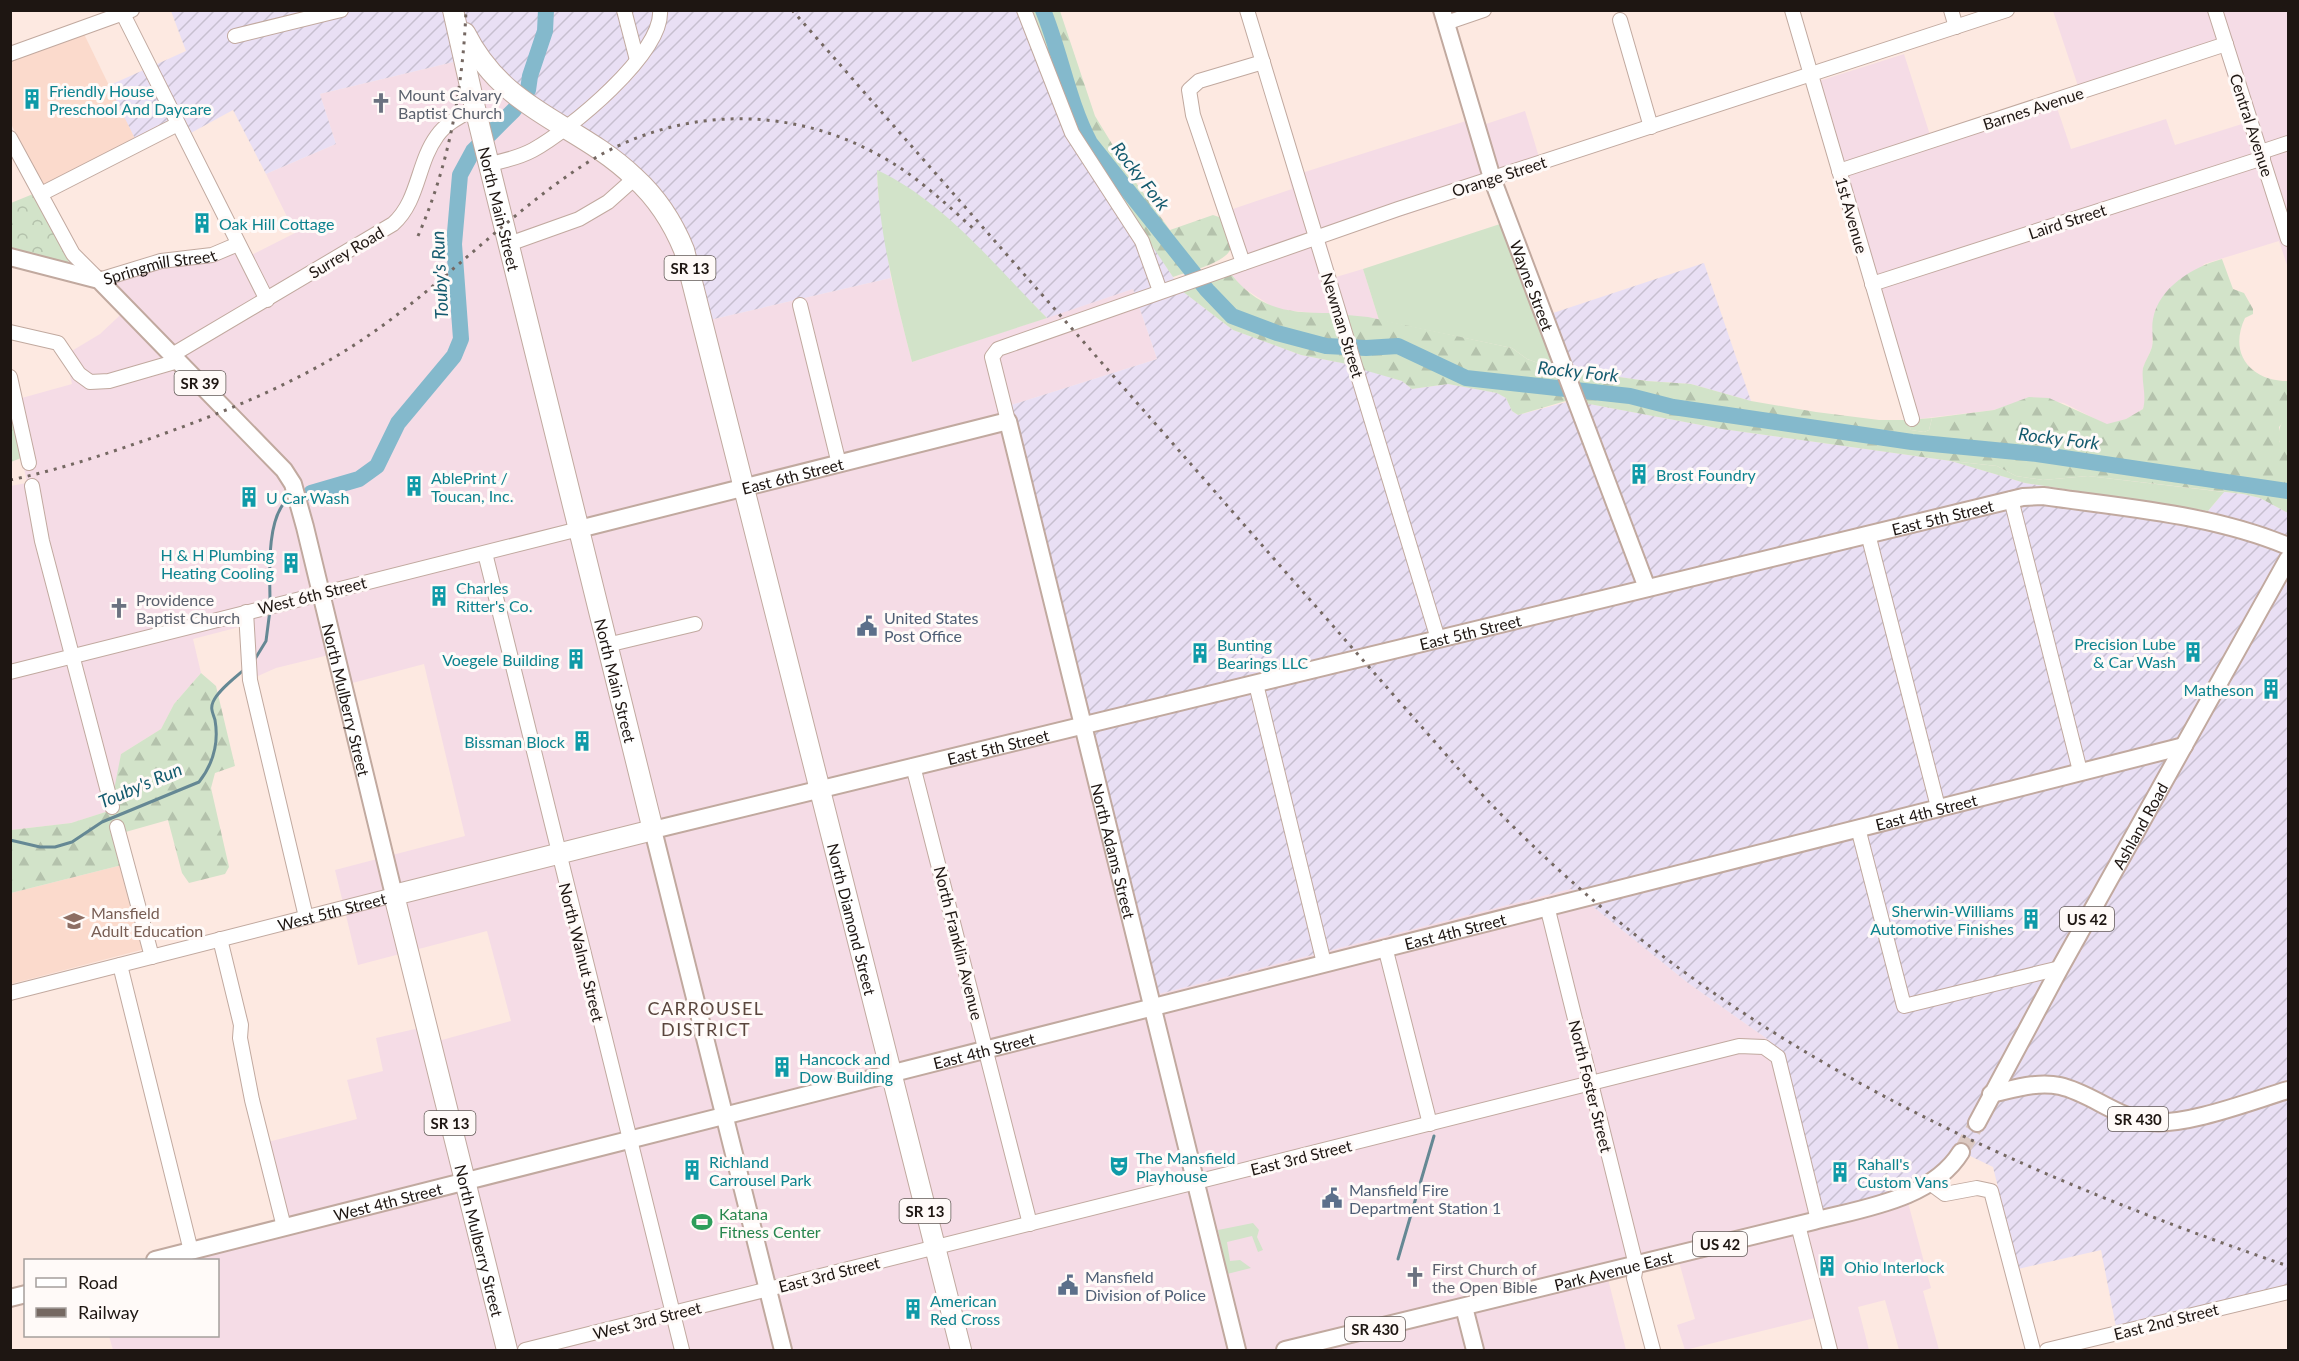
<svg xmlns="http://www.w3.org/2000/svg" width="2299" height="1361" font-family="Lato,sans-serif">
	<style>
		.commercial { fill: #f5dce6 }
		.industrial { fill: url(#industrial-furrows) }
		.built { fill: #fbdacc }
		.grass { fill: #d2e3c9 }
		.forest { fill: url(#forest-firs) }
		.park { fill: url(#park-crowns) }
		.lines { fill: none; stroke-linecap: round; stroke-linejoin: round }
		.stream { stroke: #658894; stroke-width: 3 }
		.river { stroke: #84b9cc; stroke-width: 16 }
		.major-tunnel { stroke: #dcc9c2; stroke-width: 16; stroke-dasharray: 16 8; stroke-linecap: butt }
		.minor-casing { stroke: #c1a99f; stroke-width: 16 }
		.major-casing { stroke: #c1a99f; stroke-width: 20 }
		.highway-casing { stroke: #c1a99f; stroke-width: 22 }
		.minor { stroke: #fff; stroke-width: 14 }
		.major { stroke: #fff; stroke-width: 16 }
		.highway { stroke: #fff; stroke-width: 20 }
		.rail { stroke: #756862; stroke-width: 3; stroke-dasharray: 3 6; stroke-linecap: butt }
		.labels { text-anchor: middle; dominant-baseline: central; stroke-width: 6; stroke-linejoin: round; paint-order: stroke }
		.shield { fill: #fffaf8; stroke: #625a57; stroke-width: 1.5 }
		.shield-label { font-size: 15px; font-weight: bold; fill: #1e1612 }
		.culture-label { font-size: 16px; fill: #0d838f; stroke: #fffaf8; text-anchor: start }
		.worship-label { font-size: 16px; fill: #5b616d; stroke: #fffaf8; text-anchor: start }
		.street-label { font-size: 16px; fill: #1e1612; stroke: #fffaf8 }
		.service-label { font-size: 16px; fill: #4e5e75; stroke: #fffaf8; text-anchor: start }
		.education-label { font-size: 16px; fill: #785e54; stroke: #fffaf8; text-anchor: start }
		.leisure-label { font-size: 16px; fill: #27864d; stroke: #fffaf8; text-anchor: start }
		.water-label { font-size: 18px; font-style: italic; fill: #135a6e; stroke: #fffaf8 }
		.neighbourhood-label { font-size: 18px; letter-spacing: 1.5px; fill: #5a463d; stroke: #fffaf8 }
	</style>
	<defs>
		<pattern id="industrial-furrows" width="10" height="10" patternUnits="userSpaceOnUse" patternTransform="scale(1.5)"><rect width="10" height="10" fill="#e9dff4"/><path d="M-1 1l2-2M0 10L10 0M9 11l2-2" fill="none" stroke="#c7bfd0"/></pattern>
		<pattern id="forest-firs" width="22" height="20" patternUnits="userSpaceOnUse" patternTransform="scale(1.5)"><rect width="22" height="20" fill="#d2e3c9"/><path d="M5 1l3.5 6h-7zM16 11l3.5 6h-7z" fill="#b4c2ac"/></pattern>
		<pattern id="park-crowns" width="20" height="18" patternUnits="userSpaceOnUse" patternTransform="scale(1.5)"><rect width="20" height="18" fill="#d2e3c9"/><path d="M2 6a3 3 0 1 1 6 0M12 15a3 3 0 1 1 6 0" fill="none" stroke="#b4c2ac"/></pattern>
	</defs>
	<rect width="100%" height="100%" fill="#fde9e1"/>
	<g class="commercial">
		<polygon points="2053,11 2288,11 2288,268 2279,241 2204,264 2152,338 2153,345 2143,368 2146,397 2143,409 2126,419 2107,425 2064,403 2029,398 1994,410 1918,419 1819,81 1904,54 1931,138 2054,99 2071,149 2166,119 2175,145 2242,124 2218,44 2079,89"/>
		<polygon points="458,61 616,165 677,240 701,322 891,278 912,362 1133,289 1157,359 1011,405 1155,995 1571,889 1688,983 1770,1041 1814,1221 1906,1195 1931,1288 1923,1291 1939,1350 1899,1350 1885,1300 1858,1307 1869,1350 1824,1350 1815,1318 1685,1350 1677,1325 1695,1319 1679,1262 1608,1279 1626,1350 113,1350 109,1336 218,1336 218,1260 184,1260 289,1234 268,1142 357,1119 347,1080 383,1071 376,1038 428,1026 431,1043 511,1021 487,931 358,965 335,870 465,836 424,664 341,686 333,654 276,668 249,680 247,625 193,639 201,673 174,704 161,729 121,754 118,808 71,823 11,830 10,486 27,483 11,401 72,384 65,355 100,334 132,304 112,284 153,269 215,262 236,253 240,261 295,233 266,174 336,144 320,94"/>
		<polygon points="1525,111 1543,170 1326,241 1336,277 1363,269 1379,320 1276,309 1242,287 1231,274 1249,268 1230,210 1292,189 1289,177 1466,121 1468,130"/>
	</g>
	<g class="industrial">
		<polygon points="171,11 1031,11 1138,223 1182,291 1233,330 1301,355 1347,364 1402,381 1412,389 1448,384 1497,393 1506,398 1512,411 1518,415 1567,402 1584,403 1722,429 1951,461 2025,483 2208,511 2224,492 2243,494 2260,498 2288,513 2288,1286 2116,1327 2101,1250 2018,1269 1993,1167 1962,1152 1939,1177 1814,1221 1770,1041 1688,983 1571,889 1155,995 1011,405 1157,359 1133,289 1047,318 943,214 877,170 878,193 891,278 701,322 677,240 616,165 458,61 320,94 336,144 266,174 233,110 189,134 180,118 136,141 108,86 186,51"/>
		<polygon points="1704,263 1751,401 1691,384 1647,381 1571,370 1550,314"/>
	</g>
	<g class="built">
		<polygon points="84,34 136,141 44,188 11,124 11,61"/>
		<polygon points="122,865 145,949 11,984 11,893"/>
	</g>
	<g class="grass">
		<path d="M877 170C944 201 996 267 1047 318L912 362C896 299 879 235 877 170Z"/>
		<polygon points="1500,224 1558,370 1527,359 1512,348 1379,320 1363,269"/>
		<path d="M2288 416V456C2276 446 2275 426 2288 416Z"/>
		<polygon points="1932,418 1929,430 1924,432 1911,430 1907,420"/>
		<polygon points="1951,461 1997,466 2016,476 2043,480 2088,476 2224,492 2208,511 2025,483"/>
		<polygon points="1253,1223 1259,1230 1257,1237 1263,1250 1258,1252 1252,1236 1227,1242 1230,1261 1240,1260 1251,1268 1227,1274 1218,1230"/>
	</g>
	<g class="forest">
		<path d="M1031 11H1060L1095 116 1134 180 1170 230 1213 215 1222 218C1225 226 1231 238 1231 246 1231 262 1187 272 1173 277L1088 151 1065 106Z"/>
		<path d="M2222 259 2233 289 2244 293 2253 309V314L2245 318C2228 354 2251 381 2288 381V416L2279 427V441L2288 456V513L2260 498 2243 494 2088 476 2043 480 2016 476 1997 466 1951 461 1722 429 1584 403 1571 370 1647 381 1691 384 1751 401 1816 412 1879 420H1907L1911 430 1924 432 1929 430 1932 418 1994 410 2029 397 2049 398 2107 424 2126 419 2143 409C2147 395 2141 382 2143 368 2145 361 2150 354 2152 347 2154 338 2151 329 2153 319 2159 287 2193 267 2222 259Z"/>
		<path d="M1231 274C1260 310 1287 313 1331 313L1347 364 1301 355 1233 330 1182 291Z"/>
		<polygon points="1347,315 1368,317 1512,348 1527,359 1558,370 1569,400 1518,415 1512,411 1506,398 1497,393 1448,384 1412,389 1402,381 1364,370"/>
		<polygon points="11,401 21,458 11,462"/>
		<polygon points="201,673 216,686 235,766 215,773 211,788 229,867 225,874 189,883 182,873 168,820 115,835 122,865 11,893 11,830 71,823 118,808 114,790 121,754 161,729 174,704"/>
	</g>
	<polygon class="park" points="33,194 71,266 11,251 11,203"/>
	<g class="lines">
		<g class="stream">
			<path d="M270 603C270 575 266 521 286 501"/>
			<polyline points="255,659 266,641 270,610"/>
			<path d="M10 840 40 847H55L72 842 102 822 199 782C213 764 219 743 215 720 213 713 210 709 213 702 218 690 236 677 246 668"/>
			<polyline points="1398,1259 1434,1136"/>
		</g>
		<g class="river">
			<path d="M1043 10C1061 54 1068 101 1090 143L1207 290 1232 316 1277 333 1326 346 1366 348 1398 346 1466 378 1630 396 1673 407 1912 442 2037 454 2288 491"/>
			<polyline points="311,493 359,479 377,466 398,423 454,356 461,339 454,244 460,175 473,151 514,110 528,90 530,76 545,31 546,10"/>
		</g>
		<polyline class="major-tunnel" points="1961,1152 1977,1123"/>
		<g class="minor-casing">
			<g id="minor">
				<polyline points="624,10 637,60"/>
				<polyline points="1024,10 1072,133 1142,241 1160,291"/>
				<polyline points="1247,10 1438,639"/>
				<polyline points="1792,10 1912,419"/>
				<polyline points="1951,10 1956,27"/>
				<polyline points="2215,10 2288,239"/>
				<polyline points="123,14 267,300"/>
				<polyline points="1620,20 1651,127"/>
				<polyline points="1446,23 1484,10"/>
				<polyline points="235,36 341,10"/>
				<polyline points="10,54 132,10"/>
				<path id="s1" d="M10 138 73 254 99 280 161 261 212 255 238 244"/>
				<polyline points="2261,152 2288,143"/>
				<path d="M489 164C504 161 520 157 533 150 568 131 664 53 660 10"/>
				<polyline points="1839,171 2226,44"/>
				<polyline points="41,194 178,124"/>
				<polyline points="509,244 579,219 608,202 635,178"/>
				<polyline points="1243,263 1193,115 1189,90 1199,81 1263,62"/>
				<polyline points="1872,284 2263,158"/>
				<polyline points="800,305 839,464"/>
				<polyline points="10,332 58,343 79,374 90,382 109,381 178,361"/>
				<path d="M172 355 393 224C419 201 417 163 437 136 446 123 461 116 475 108"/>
				<polyline points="10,377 29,463"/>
				<polyline points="1008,421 992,357 998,349 1398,209 2007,10"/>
				<polyline points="32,486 42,541 112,807"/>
				<polyline points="2011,499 2080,771"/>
				<polyline points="1868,534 1938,807"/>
				<polyline points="485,553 682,1350"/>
				<polyline points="246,612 250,680 306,917"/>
				<polyline points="607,645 695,624"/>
				<polyline points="10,672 579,529"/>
				<polyline points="1256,684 1324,963"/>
				<polyline points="913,766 1030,1224"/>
				<polyline points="117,827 152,957"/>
				<polyline points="1858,828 1904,1006 2060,968"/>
				<polyline points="1547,906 1636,1265 1634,1278 1653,1350"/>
				<polyline points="220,939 241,1025 240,1038 252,1100 284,1227"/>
				<polyline points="1385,947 1430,1124"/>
				<polyline points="120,965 191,1251"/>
				<path id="s2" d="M10 993 394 895"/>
				<polyline points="1930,1183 1945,1194 1977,1188 1991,1191 2033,1350"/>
				<polyline points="1798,1225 1830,1350"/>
				<polyline points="525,1350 1739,1046 1764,1047 1778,1057 1818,1220"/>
				<polyline points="2047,1350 2288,1292"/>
			</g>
		</g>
		<g class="major-casing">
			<g id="major">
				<path id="s3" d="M1442 10 1492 178 1647 588"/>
				<path id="s4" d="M10 257 99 280 284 470 293 484 305 527 394 895"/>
				<path id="s5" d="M579 529 1008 421 1237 1350"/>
				<path d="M1991 1094C2014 1089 2037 1081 2060 1086 2091 1093 2117 1118 2150 1122 2187 1126 2251 1101 2288 1090"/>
				<path id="s6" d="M1977 1123 2060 968 2288 559"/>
				<path id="s7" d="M155 1260 2184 746"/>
				<polyline points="10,1298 26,1294"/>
				<polyline points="1464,1307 1475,1350"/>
				<path id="s8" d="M783 1350 653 830 2023 497 2043 496C2125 508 2211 514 2288 546"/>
				<path id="s9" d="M1285 1350 1814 1221C1864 1208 1932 1199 1961 1152"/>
			</g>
		</g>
		<g class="highway-casing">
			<g id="highway">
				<path id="s10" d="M453 10 475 108 653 830 394 895 507 1350"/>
				<path id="s11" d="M465 33C505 113 577 122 635 178 657 198 673 223 684 250L961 1350"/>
			</g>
		</g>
		<use href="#minor" class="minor"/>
		<use href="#major" class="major"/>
		<use href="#highway" class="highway"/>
		<g class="rail">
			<path d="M792 10 1463 774C1691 1025 1973 1158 2288 1266"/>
			<path d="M418 236C449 165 463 87 466 10"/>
			<path d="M10 480C63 469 112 452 163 434 238 407 310 377 375 331 446 281 510 213 582 166 674 106 789 103 884 158 918 177 946 204 975 230"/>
		</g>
	</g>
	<defs>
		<g id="building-bare" transform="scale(1.62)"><path d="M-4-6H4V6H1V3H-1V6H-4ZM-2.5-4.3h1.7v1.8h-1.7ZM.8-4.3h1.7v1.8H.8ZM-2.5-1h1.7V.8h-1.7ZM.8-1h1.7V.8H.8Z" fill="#0f9aa8" stroke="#fffaf8" stroke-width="2.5" paint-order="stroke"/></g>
		<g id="church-bare" transform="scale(1.62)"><path d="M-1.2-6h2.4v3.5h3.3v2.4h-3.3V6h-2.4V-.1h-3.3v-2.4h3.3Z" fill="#6b7280" stroke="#fffaf8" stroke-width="2.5" paint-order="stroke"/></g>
		<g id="civic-bare" transform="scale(1.62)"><path d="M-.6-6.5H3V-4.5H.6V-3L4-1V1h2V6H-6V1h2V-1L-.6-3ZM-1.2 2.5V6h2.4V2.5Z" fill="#5c6f8a" stroke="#fffaf8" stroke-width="2.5" paint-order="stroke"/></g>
		<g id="school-bare" transform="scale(1.62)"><path d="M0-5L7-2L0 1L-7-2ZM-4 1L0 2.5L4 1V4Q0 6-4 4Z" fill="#8d6e63" stroke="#fffaf8" stroke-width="2.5" paint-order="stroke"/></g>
		<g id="theatre-bare" transform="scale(1.62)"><path d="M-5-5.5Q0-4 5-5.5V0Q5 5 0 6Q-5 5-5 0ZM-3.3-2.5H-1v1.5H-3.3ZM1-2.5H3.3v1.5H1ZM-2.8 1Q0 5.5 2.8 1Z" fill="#0f9aa8" stroke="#fffaf8" stroke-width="2.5" paint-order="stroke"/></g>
		<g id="stadium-bare" transform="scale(1.62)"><path d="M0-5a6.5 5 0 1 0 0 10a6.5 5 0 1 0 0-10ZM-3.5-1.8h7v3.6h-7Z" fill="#2e9e5b" stroke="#fffaf8" stroke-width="2.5" paint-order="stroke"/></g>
	</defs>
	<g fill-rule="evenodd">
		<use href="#building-bare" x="32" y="99"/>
		<use href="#church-bare" x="381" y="103"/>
		<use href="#building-bare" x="202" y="223"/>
		<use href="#building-bare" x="1639" y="474"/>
		<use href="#building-bare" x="414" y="486"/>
		<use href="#building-bare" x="249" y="497"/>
		<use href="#building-bare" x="291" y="563"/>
		<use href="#building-bare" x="439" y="596"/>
		<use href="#church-bare" x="119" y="608"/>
		<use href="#civic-bare" x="867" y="626"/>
		<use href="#building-bare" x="2193" y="652"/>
		<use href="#building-bare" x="1200" y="653"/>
		<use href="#building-bare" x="576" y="659"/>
		<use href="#building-bare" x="2271" y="689"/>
		<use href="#building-bare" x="582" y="741"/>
		<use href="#building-bare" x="2031" y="919"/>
		<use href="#school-bare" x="74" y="921"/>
		<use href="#building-bare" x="782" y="1067"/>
		<use href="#theatre-bare" x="1119" y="1166"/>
		<use href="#building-bare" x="692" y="1170"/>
		<use href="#building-bare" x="1840" y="1172"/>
		<use href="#civic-bare" x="1332" y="1198"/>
		<use href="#stadium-bare" x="702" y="1222"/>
		<use href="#building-bare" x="1827" y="1266"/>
		<use href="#church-bare" x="1415" y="1277"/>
		<use href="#civic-bare" x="1068" y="1285"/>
		<use href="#building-bare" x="913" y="1309"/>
	</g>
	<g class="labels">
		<g class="shield">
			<rect x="664.5" y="256" width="51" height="24" rx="4.5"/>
			<rect x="174.5" y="371" width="51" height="24" rx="4.5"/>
			<rect x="2060" y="907" width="54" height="24" rx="4.5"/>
			<rect x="2108" y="1107" width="60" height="24" rx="4.5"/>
			<rect x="424.5" y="1111" width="51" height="24" rx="4.5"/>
			<rect x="899.5" y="1199" width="51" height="24" rx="4.5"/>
			<rect x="1693" y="1232" width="54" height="24" rx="4.5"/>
			<rect x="1345" y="1317" width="60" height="24" rx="4.5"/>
		</g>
		<g class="shield-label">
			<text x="690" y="268">SR 13</text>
			<text x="200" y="383">SR 39</text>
			<text x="2087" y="919">US 42</text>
			<text x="2138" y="1119">SR 430</text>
			<text x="450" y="1123">SR 13</text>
			<text x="925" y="1211">SR 13</text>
			<text x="1720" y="1244">US 42</text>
			<text x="1375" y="1329">SR 430</text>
		</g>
		<g class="culture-label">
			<text x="49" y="90">Friendly House<tspan x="49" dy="18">Preschool And Daycare</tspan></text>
			<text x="219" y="223">Oak Hill Cottage</text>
			<text x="1656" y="474">Brost Foundry</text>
			<text x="431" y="477">AblePrint /<tspan x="431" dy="18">Toucan, Inc.</tspan></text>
			<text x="266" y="497">U Car Wash</text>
			<text x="274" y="554" text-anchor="end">H &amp; H Plumbing<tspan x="274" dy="18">Heating Cooling</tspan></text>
			<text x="456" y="587">Charles<tspan x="456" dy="18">Ritter's Co.</tspan></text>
			<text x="2176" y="643" text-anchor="end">Precision Lube<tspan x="2176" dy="18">&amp; Car Wash</tspan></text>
			<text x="1217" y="644">Bunting<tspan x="1217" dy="18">Bearings LLC</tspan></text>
			<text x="559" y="659" text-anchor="end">Voegele Building</text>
			<text x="2254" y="689" text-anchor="end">Matheson</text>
			<text x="565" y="741" text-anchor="end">Bissman Block</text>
			<text x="2014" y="910" text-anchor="end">Sherwin-Williams<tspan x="2014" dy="18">Automotive Finishes</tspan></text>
			<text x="799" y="1058">Hancock and<tspan x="799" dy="18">Dow Building</tspan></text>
			<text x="1136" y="1157">The Mansfield<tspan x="1136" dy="18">Playhouse</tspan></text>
			<text x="709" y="1161">Richland<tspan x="709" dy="18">Carrousel Park</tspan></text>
			<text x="1857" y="1163">Rahall's<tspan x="1857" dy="18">Custom Vans</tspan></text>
			<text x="1844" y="1266">Ohio Interlock</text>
			<text x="930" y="1300">American<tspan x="930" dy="18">Red Cross</tspan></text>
		</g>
		<g class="worship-label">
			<text x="398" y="94">Mount Calvary<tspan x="398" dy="18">Baptist Church</tspan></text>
			<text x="136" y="599">Providence<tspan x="136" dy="18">Baptist Church</tspan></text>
			<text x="1432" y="1268">First Church of<tspan x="1432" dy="18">the Open Bible</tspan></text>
		</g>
		<g class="street-label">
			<text transform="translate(2033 108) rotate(-18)">Barnes Avenue</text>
			<text transform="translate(2252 125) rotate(72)">Central Avenue</text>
			<text transform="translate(1499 176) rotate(-18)">Orange Street</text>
			<text stroke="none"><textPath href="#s10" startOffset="204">North Main Street</textPath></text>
			<text transform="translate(1852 215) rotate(74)">1st Avenue</text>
			<text transform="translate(2067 221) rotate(-18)">Laird Street</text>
			<text transform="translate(346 252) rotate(-31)">Surrey Road</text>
			<text stroke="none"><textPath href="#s1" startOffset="231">Springmill Street</textPath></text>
			<text stroke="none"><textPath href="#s3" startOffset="290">Wayne Street</textPath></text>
			<text transform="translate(1343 325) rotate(73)">Newman Street</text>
			<text stroke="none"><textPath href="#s5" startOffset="220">East 6th Street</textPath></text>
			<text stroke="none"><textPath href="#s8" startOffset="1863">East 5th Street</textPath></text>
			<text transform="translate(312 595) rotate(-14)">West 6th Street</text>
			<text stroke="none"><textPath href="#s8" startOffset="1377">East 5th Street</textPath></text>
			<text stroke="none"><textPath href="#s10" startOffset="690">North Main Street</textPath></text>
			<text stroke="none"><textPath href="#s4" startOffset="596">North Mulberry Street</textPath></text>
			<text stroke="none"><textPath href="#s8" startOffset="891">East 5th Street</textPath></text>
			<text stroke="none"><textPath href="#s7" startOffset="1827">East 4th Street</textPath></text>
			<text stroke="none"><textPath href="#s6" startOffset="339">Ashland Road</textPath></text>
			<text stroke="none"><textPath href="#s5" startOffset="885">North Adams Street</textPath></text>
			<text stroke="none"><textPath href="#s2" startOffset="332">West 5th Street</textPath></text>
			<text stroke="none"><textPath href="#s11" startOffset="1004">North Diamond Street</textPath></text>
			<text stroke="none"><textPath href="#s7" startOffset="1341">East 4th Street</textPath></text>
			<text transform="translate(959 943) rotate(76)">North Franklin Avenue</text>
			<text transform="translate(582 952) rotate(76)">North Walnut Street</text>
			<text stroke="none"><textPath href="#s7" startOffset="855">East 4th Street</textPath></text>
			<text transform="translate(1591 1086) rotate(76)">North Foster Street</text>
			<text transform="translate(1301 1157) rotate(-14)">East 3rd Street</text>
			<text stroke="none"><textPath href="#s7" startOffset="240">West 4th Street</textPath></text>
			<text stroke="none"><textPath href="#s10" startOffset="1467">North Mulberry Street</textPath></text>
			<text stroke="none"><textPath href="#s9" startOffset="338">Park Avenue East</textPath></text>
			<text transform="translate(829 1274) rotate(-14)">East 3rd Street</text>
			<text transform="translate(647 1320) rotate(-14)">West 3rd Street</text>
			<text transform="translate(2166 1321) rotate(-14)">East 2nd Street</text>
		</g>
		<g class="service-label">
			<text x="884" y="617">United States<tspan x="884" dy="18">Post Office</tspan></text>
			<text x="1349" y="1189">Mansfield Fire<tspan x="1349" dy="18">Department Station 1</tspan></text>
			<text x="1085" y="1276">Mansfield<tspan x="1085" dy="18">Division of Police</tspan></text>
		</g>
		<g class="education-label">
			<text x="91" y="912">Mansfield<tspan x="91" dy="18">Adult Education</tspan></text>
		</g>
		<g class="leisure-label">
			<text x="719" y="1213">Katana<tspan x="719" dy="18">Fitness Center</tspan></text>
		</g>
		<g class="water-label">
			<text transform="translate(1141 176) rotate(52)">Rocky Fork</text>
			<text transform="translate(439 275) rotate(-93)">Touby's Run</text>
			<text transform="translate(1578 371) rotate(6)">Rocky Fork</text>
			<text transform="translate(2059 438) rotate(7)">Rocky Fork</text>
			<text transform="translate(140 785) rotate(-23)">Touby's Run</text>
		</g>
		<g class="neighbourhood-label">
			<text x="706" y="1008">CARROUSEL<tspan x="706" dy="21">DISTRICT</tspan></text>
		</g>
	</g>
	<rect width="2299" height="1361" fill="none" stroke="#1e1612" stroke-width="24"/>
	<rect x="24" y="1259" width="195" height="78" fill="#fffaf8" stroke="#a59f9c" stroke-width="1.5"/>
	<rect x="36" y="1278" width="30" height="9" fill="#ffffff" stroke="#a59f9c" stroke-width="1.5"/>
	<text x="78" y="1289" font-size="18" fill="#1e1612">Road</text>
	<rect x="36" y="1308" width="30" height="9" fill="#756862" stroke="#a59f9c" stroke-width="1.5"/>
	<text x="78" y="1319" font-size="18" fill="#1e1612">Railway</text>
</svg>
